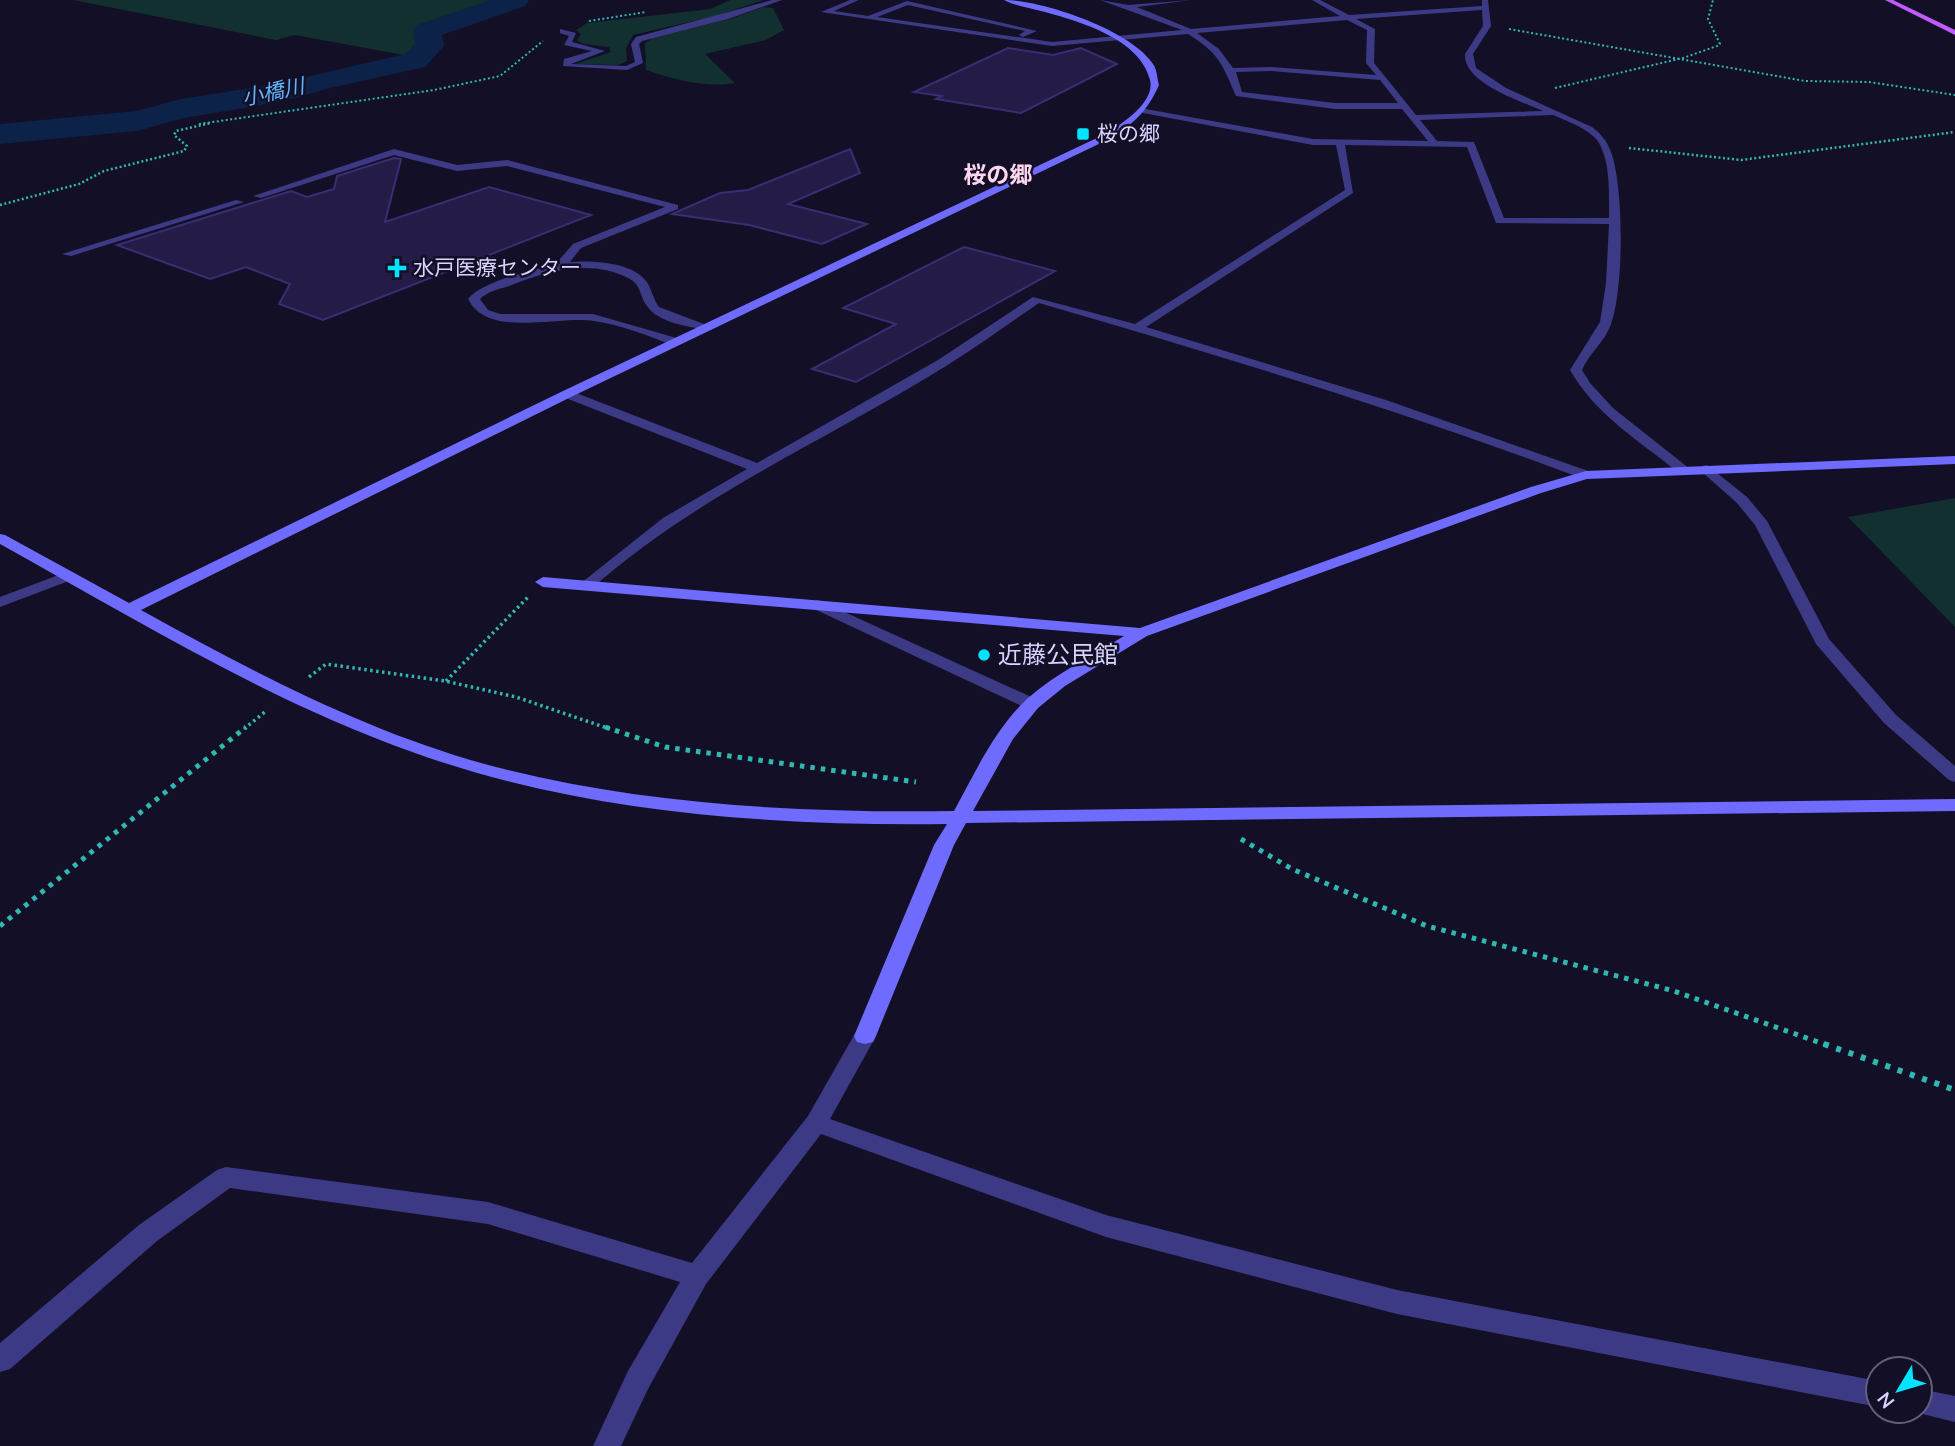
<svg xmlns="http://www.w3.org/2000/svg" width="1955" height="1446" font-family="'Nunito Sans','Noto Sans JP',sans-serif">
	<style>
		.green { fill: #12302f }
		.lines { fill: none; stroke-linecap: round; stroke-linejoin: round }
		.river { fill: #0c2248; fill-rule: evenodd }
		.building { fill: #241b47; stroke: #3b2d73; stroke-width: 2 }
		.path-far4 { stroke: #2fb8b0; stroke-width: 2; stroke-dasharray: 2 2.5; stroke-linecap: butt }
		.path-far3 { stroke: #2fb8b0; stroke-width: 2.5; stroke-dasharray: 2 2.5; stroke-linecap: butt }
		.path-far2 { stroke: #2fb8b0; stroke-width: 3.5; stroke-dasharray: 2.5 3.5; stroke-linecap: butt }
		.path-far1 { stroke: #2fb8b0; stroke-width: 5; stroke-dasharray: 4.5 6; stroke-linecap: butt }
		.path { stroke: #2fb8b0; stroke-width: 6; stroke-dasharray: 5 8; stroke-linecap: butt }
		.lane { fill: #3d3a85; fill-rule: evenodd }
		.street { fill: #3d3a85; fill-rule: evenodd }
		.secondary { fill: #6f6bff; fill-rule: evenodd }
		.primary { fill: #c25bff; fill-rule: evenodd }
		.poi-dot { fill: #00e5ff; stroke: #130f26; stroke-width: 2.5 }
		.labels { text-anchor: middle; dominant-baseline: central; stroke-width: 5; stroke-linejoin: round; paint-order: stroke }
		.far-water-label { font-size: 21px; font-style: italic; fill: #62b6ff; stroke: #130f26 }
		.far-poi-label { font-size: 21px; fill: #d9d4ff; stroke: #130f26; text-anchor: start }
		.far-quarter-label { font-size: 23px; font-weight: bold; fill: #ffd6f0; stroke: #130f26 }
		.poi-label { font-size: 24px; fill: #d9d4ff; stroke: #130f26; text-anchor: start }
	</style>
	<rect width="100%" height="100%" fill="#130f26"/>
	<g class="green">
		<polygon points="73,0 502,0 504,1 425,29 423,42 409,56 295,35 276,40"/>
		<polygon points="730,0 764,0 715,16 633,35 626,48 627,61 618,65 575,64 611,52 609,47 583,44 577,40 581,34 576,30 587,23 711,9"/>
		<path d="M763 7 773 8 784 30 766 40 705 54 735 83C705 88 675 80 646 70L645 43 653 38 733 18Z"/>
		<polygon points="1955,498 1955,627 1848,517"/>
	</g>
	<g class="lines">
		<polygon class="river" points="491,0 529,0 525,6 442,35 444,46 425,67 330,88 280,102 184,118 137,131 0,144 0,124 136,111 181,99 276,84 405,54 415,44 413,31 417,25"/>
	</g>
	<g class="building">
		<polygon points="1008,48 1053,55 1081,48 1117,64 1021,113 936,99 942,96 914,92"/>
		<polygon points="850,149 860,173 788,204 867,224 822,244 749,225 672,214 720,193 748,190"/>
		<polygon points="394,158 401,159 385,222 489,187 591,215 323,320 279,304 290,284 246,267 210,279 117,245 291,191 307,197 334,189 337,176"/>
		<polygon points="964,247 1055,271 856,382 812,369 896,324 843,308"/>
	</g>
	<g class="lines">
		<g class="path-far4">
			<polyline points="589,21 646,12"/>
			<polyline points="1509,29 1805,81 1869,82 1955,95"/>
			<polyline points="1555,88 1683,58 1717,46 1720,44 1708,19 1713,0"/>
			<polyline points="199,124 434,90 500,76 543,41"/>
		</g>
		<g class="path-far3">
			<polyline points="1629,148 1741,160 1955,132"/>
			<polyline points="0,205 79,184 104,171 184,151 187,146 174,135 176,131 211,123"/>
		</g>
		<g class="path-far2">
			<polyline points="309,677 326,664 445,681 516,697 610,729"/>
			<polyline points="446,681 528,597"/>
			<polyline points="244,729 266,711"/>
		</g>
		<g class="path-far1">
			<polyline points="605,727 665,747 916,782"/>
			<polyline points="1241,839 1292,869 1427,926 1674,991 1829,1046"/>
			<polyline points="0,926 246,727"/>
		</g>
		<polyline class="path" points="1824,1044 1955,1090"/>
		<g class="lane">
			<path d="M394 149 457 165 507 160 678 205V209L581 248 570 262C592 260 632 262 646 281 652 289 653 299 659 307L712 327 706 330C688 326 658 323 647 306 640 297 641 285 630 279 591 258 547 271 509 286 499 289 487 292 480 299L488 310 500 314H593L680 339V345H672C646 335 621 325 594 321 557 315 488 339 468 299 482 281 537 268 560 264V259L573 244 665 207 507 166 457 171 394 155 261 198 253 196Z"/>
			<polygon points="236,200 244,202 71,256 62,254"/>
		</g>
		<g class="street">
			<polygon points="772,0 782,0 728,19 642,41 639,44 643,63 627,70 563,66 564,59 592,51 564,45 569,36 560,33 560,29 576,33 572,42 605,51 571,64 626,66 635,62 631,44 636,37"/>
			<path d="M850 0H859L834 11 868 16 907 1 1037 31 1023 37 1019 35 1025 31 908 5 877 17 1052 42 1182 30 1100 0 1128 5 1192 0 1137 7 1191 29 1340 16 1312 0H1320L1349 15 1482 6V0H1488L1491 26 1473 54 1476 68 1506 88 1592 127C1601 134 1607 141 1611 152 1624 188 1624 288 1611 324 1605 342 1589 353 1582 370L1590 383 1613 408 1690 469 1683 473 1678 472C1639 441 1595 414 1570 370L1600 322 1606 283 1609 224 1496 223 1467 147 1345 145 1353 193 1146 327 1386 400 1591 472V478H1581C1403 411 1221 356 1039 303 1008 324 978 346 946 366 827 440 697 495 591 589H581L578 586 581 583 663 518 747 469 563 397V391H571L757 463 938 360 1033 297 1135 324 1345 190 1336 145H1313L1143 113 1140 108 1313 139 1428 141 1402 109H1335L1236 96C1222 64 1220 54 1188 34L1052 46 821 12ZM1482 10 1483 26 1465 54C1463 83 1521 101 1543 111L1416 115 1374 63 1375 29 1356 19ZM1347 20 1367 30 1366 63 1376 75 1271 67 1233 68 1219 49 1197 33ZM1271 71 1380 80 1398 103H1335L1242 92 1236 72ZM1553 115C1567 121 1587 128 1597 140 1611 160 1609 195 1609 218H1504L1474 142 1437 141 1420 120Z"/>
			<polygon points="1707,465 1747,497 1767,521 1829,639 1896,715 1955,766 1955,782 1949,780 1884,723 1816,644 1755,525 1737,503 1702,472 1702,466"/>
			<polygon points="69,571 74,573 77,576 74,579 0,607 0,597"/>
			<polygon points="818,600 1038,700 1041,704 1032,709 1026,708 812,608 810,605 812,602"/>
			<polygon points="865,1028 873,1030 876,1036 830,1119 1106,1215 1397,1290 1878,1381 1878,1407 1397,1314 1106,1237 821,1134 706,1284 648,1389 621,1446 593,1446 628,1371 680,1282 488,1224 230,1188 157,1241 10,1369 0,1372 0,1343 139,1225 217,1170 226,1167 488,1202 692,1263 808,1116 857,1030"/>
			<polygon points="1920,1389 1955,1396 1955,1422 1910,1411 1920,1411"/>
		</g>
		<path class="secondary" d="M1004 0C1042 0 1131 30 1153 64 1157 69 1157 78 1159 85 1147 112 1132 126 1105 141L571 397 141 610C253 672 368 733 492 766 641 805 800 813 954 811 975 773 995 728 1028 698 1057 673 1091 656 1124 636L543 587 535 582 543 577 1140 628 1531 487 1586 471 1955 456V464L1587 479 1541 493 1147 636 1065 686 1038 708 1013 739 973 811 1955 799V811L966 823 954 845 876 1036 873 1042 865 1044 857 1042 854 1036 934 845 947 824C769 826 583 813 415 753 268 701 135 619 0 544V534L5 535 129 603 563 391 1099 137C1116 128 1156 104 1150 80 1140 39 1081 22 1045 12 1032 8 1015 6 1004 0Z"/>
		<polygon class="primary" points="1885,0 1893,0 1955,30 1955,35"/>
	</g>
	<g class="poi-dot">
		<rect x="1076" y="127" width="14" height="14" rx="3.5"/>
		<path d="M393.5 257.5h7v7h7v7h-7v7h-7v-7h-7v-7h7z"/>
		<circle cx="984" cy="655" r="7"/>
	</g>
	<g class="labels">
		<g class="far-water-label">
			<text transform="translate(273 92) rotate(-12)">小橋川</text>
		</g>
		<g class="far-poi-label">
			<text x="1097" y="134">桜の郷</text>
			<text x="413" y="268">水戸医療センター</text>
		</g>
		<g class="far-quarter-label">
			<text x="998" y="175">桜の郷</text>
		</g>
		<g class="poi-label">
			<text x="998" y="655">近藤公民館</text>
		</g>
	</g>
	<g transform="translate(1899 1390) rotate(232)"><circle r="33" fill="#130f26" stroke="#625e7d" stroke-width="2"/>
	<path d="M0-5L12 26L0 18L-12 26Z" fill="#00e5ff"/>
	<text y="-10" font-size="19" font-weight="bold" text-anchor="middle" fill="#d9d4ff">N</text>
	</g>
</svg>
